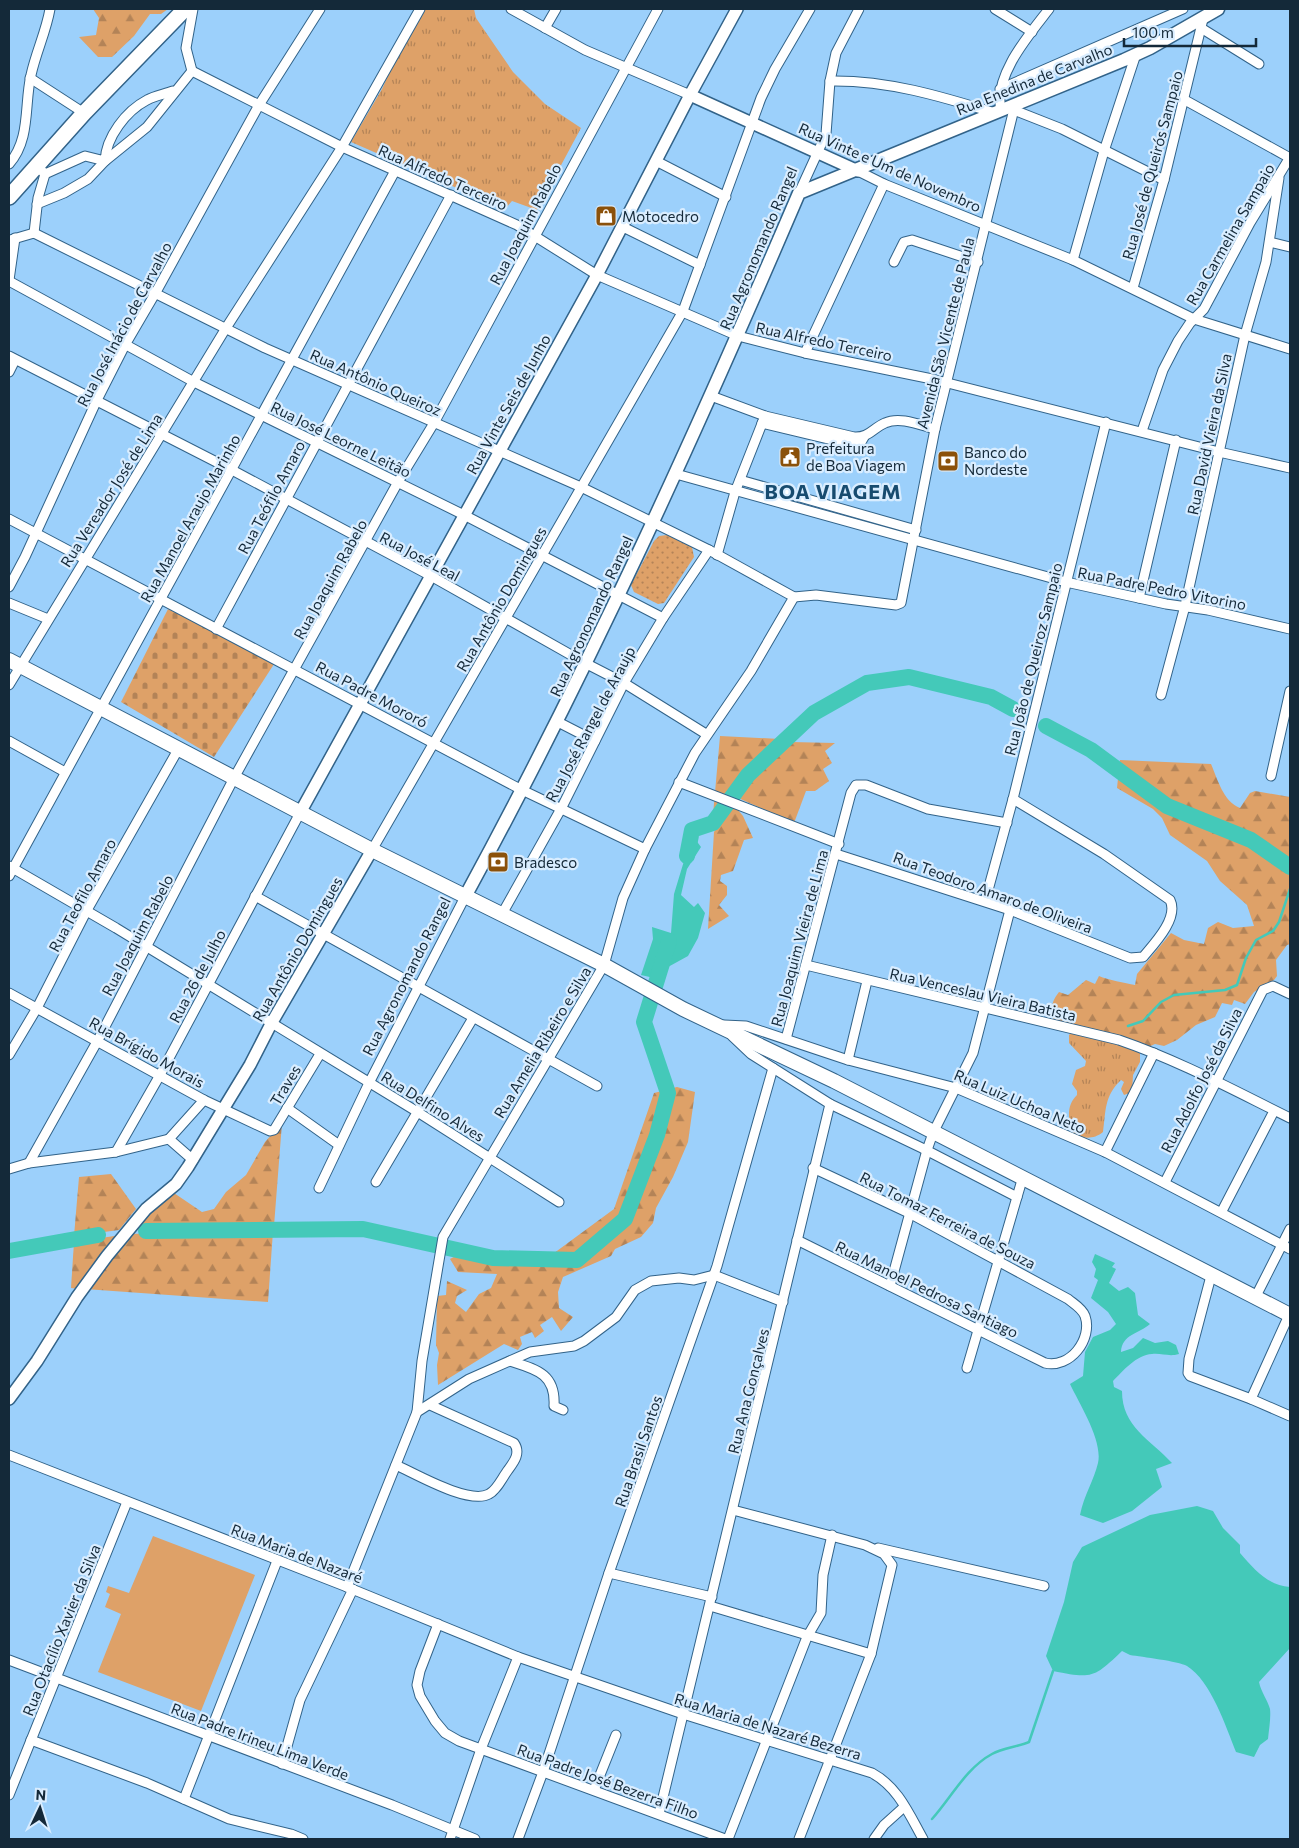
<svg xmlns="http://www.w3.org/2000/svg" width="1299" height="1848" font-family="Commissioner,sans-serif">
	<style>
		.grass { fill: url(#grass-tufts) }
		.forest { fill: url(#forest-firs) }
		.cemetery { fill: url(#cemetery-stones) }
		.park { fill: url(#park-dots) }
		.pitch { fill: #dea168 }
		.water { fill: #44c9b9 }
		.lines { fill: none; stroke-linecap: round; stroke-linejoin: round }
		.stream { stroke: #44c9b9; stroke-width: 2.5 }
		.river { stroke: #44c9b9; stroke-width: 16 }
		.minor-casing { stroke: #326389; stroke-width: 11 }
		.tertiary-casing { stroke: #326389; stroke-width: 14 }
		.secondary-casing { stroke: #326389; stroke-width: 15 }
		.primary-casing { stroke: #326389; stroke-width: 16 }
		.trunk-casing { stroke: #326389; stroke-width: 18 }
		.minor { stroke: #fff; stroke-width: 9 }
		.tertiary { stroke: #fff; stroke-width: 11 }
		.secondary { stroke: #fff; stroke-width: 12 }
		.primary { stroke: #fff; stroke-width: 14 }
		.trunk { stroke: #fff; stroke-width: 15 }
		.labels { text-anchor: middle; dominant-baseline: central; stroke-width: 4.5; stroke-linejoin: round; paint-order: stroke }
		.street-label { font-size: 15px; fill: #142939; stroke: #d9edff }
		.poi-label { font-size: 15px; fill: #142939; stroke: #d9edff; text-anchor: start }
		.district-label { font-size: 20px; font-weight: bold; letter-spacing: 1px; fill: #174b6f; stroke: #d9edff }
	</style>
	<defs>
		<pattern id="grass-tufts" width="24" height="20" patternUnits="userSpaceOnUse" patternTransform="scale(1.25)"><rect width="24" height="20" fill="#dea168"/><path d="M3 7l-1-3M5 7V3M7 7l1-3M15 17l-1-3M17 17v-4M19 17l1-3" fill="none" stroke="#b38357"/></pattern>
		<pattern id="forest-firs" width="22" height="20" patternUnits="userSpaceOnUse" patternTransform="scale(1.25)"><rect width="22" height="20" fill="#dea168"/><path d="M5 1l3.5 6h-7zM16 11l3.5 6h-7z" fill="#b38357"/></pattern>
		<pattern id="cemetery-stones" width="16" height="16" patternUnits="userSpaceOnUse" patternTransform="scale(1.25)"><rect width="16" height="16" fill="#dea168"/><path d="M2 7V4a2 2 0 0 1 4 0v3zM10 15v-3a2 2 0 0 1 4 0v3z" fill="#b38357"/></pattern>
		<pattern id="park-dots" width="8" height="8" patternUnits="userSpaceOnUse" patternTransform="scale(1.25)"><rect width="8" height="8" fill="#dea168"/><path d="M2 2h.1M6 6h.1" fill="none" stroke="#b38357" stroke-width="1.8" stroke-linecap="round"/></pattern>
	</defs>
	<rect width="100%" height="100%" fill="#9cd0fb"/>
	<g class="grass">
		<polygon points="424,9 474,9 476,18 513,72 545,104 581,128 537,210 512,201 505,209 351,142 382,89 406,36"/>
		<path d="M1073 1031 1140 1051V1062L1133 1075 1132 1092 1124 1095 1121 1089 1124 1082 1121 1080C1104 1096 1106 1111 1103 1132 1093 1140 1085 1138 1073 1135 1069 1120 1065 1107 1077 1095V1091L1072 1084 1076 1070 1085 1066 1086 1061 1069 1043V1035Z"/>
	</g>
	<g class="forest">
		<polygon points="93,9 168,9 161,14 150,14 134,36 112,57 98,57 79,37 96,35 99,18"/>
		<polygon points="720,736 780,739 747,769 713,815"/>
		<polygon points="791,742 835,743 825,751 832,763 823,769 829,781 815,791 806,791 794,823 736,797 751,777"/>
		<path d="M1120 760 1211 764C1218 780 1223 801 1240 808L1250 793 1255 791 1290 797V944L1287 945 1276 960 1277 976 1274 980 1254 992 1245 1004 1234 1000 1232 1005 1222 1003 1215 1017 1196 1025 1177 1040 1164 1046 1155 1044 1146 1048 1053 1021C1051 1008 1051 1002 1059 992L1068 995 1086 980 1095 984 1099 976C1108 980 1125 983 1135 985L1137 974 1171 933 1184 940 1204 944 1208 928 1218 922 1233 928 1254 926 1247 905 1220 881 1207 861 1170 835 1162 818 1153 809 1117 788Z"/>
		<polygon points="733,804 743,816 753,838 744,840 733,871 721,875 720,881 727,886 727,895 719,905 729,916 708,929 714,832"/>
		<polygon points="677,1087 695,1092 688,1142 673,1177 656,1208 653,1223 641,1237 615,1249 611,1256 563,1277 558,1292 559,1308 573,1317 561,1331 552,1317 540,1325 544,1331 535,1338 532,1332 520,1337 522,1344 518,1350 504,1344 438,1385 437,1365 439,1353 436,1345 437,1296 446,1295 447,1281 467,1290 457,1296 455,1303 466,1312 479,1294 491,1288 497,1274 458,1272 450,1259 471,1248 546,1259 614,1209 654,1093"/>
		<polygon points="282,1123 274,1226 132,1230 171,1191 202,1212 214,1209 226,1192 246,1175 265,1142"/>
		<polygon points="111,1174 136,1209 119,1230 74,1236 79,1177"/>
		<polygon points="273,1231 268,1302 85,1289 127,1234"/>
		<polygon points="121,1235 79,1289 71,1288 74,1242"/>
	</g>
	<polygon class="cemetery" points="168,609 276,661 214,757 121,702"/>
	<polygon class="park" points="667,535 692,547 694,557 664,603 658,604 634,592 631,585 654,541 659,536"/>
	<polygon class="pitch" points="153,1536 255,1575 201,1711 98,1672 121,1614 105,1607 110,1594 106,1592 108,1586 129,1593"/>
	<g class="water">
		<polygon points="712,820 695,839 701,847 687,869 681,895 694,907 698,903 705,913 698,938 688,956 668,967 656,958 654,978 641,975 653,939 652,927 671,933 674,894 694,828"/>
		<path d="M1095 1254 1115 1263 1112 1267 1116 1269 1109 1283 1119 1291 1128 1287 1135 1293 1138 1315 1150 1324C1139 1334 1122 1334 1121 1352L1133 1348 1143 1338 1155 1343 1168 1341 1176 1345 1179 1354C1169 1357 1162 1353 1152 1354 1136 1355 1123 1371 1113 1381L1114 1387 1122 1391C1122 1427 1150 1439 1172 1463L1156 1469 1162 1487 1132 1511 1103 1523 1080 1515C1084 1495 1094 1480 1098 1463 1103 1441 1080 1405 1070 1384L1083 1376 1085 1352 1093 1337 1110 1330 1116 1324 1108 1312 1091 1298 1098 1280 1094 1277 1096 1269 1092 1262Z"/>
		<path d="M1197 1506 1213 1511 1223 1528 1240 1545V1553C1255 1570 1267 1585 1290 1587V1648L1259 1682C1261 1692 1268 1701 1270 1709 1271 1718 1269 1729 1268 1739L1260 1745 1254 1757 1236 1752C1226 1727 1211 1681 1187 1666 1178 1661 1142 1657 1130 1655L1122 1651C1094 1678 1092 1679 1053 1671L1046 1656 1064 1602 1073 1562 1082 1547 1150 1515Z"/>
	</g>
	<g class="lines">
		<g class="stream">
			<polyline points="1128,1026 1143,1021 1161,1002 1174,995 1225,990 1237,985 1246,958 1256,940 1273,931 1279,922 1290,889"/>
			<path d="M932 1819C951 1798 966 1768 992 1754 1003 1748 1017 1747 1029 1742L1053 1671"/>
		</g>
		<g class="river">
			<polyline points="1046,726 1091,750 1167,806 1251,840 1290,867"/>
			<polyline points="687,856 692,830 713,823 748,775 814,713 867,683 909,677 991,697 1013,709"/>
			<polyline points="146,1231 363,1229 493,1258 577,1260 625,1219 657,1135 668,1093 644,1022 669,941"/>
			<polyline points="9,1251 98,1235"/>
		</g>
		<g class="minor-casing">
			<g id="minor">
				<polyline points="511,9 585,50 690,95"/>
				<polyline points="995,9 1032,32"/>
				<polyline points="545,28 556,9"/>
				<polyline points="1201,28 1259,64"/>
				<polyline points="192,71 342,147 517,225 597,275 738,336 805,353 932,379 1219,452 1290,468"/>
				<polyline points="192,71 186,48 193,9"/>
				<polyline points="30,78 84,113"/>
				<path d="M830 81C887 80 940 96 995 113"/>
				<polyline points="1000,89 1183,9"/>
				<polyline points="1183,99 1290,158"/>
				<path d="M1001 110C993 76 1029 35 1049 9"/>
				<polyline points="1014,110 1062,129 1164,180"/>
				<polyline points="656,161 726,197"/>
				<path d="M9 164C31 139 24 105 31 75 36 52 46 32 50 9"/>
				<polyline points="858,171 884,184 1073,260 1194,319 1290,349"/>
				<path d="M45 174 85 156 105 161C106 137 126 111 147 100 154 96 165 94 173 91"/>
				<polyline points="799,193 826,134 830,81 836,53 859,9"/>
				<polyline points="37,204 64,193 88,179 105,161 147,127 192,71"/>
				<polyline points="623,227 700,265"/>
				<polyline points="34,233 265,348 581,487 709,550 794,597 751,671 695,753 645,849 623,898 604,965 443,1237 422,1361 417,1412"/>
				<polyline points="34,233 38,198 45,174 42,171"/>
				<polyline points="10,240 34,233"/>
				<polyline points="1270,242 1290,247"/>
				<polyline points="1073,260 1104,151 1136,54"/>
				<polyline points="894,262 904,242 912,240 978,262"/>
				<polyline points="9,280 15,238"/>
				<polyline points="9,281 194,382 464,515 663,618"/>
				<polyline points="1133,288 1164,180 1203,19"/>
				<polyline points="805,353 884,184"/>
				<polyline points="9,356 232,470 431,576 587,664 624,683 706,734"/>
				<polyline points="9,372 15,360"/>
				<path d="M711 396 765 416 854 437C869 438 873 428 885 423 900 416 920 425 935 429"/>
				<polyline points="762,423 853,445 860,444 864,437"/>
				<polyline points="1142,431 1163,370 1178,341 1190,323 1204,309 1250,223 1290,157"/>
				<polyline points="676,474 1066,582 1166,604 1208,610 1290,629"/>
				<polyline points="740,480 916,530"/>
				<polyline points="9,519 522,790 645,849"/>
				<polyline points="717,555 735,492 765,416"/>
				<polyline points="9,587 25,557 96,402 125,345 156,292 259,105 320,9"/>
				<polyline points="794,597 816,595 896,605 901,603 935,429 1015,105"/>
				<polyline points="1139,598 1176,440"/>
				<polyline points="9,603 48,619"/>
				<polyline points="216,629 451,195"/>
				<polyline points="9,685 226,328 342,147 420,9"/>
				<polyline points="1161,695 1185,606 1245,335 1266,262 1279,178"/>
				<polyline points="558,722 595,741"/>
				<polyline points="9,741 65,772"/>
				<polyline points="1271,776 1290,691"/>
				<polyline points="679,782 839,844"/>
				<polyline points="372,850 683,311 761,98 775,69 810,9"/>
				<path d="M836 854 1010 910 1130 958 1143 957C1154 944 1179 918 1170 900L1104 854 1013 799"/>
				<polyline points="9,866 116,928 416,1111 559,1202"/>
				<polyline points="9,876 395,171"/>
				<polyline points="255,896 597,1086"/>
				<polyline points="985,901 1013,799 1106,422"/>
				<polyline points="502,914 562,807 624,683 663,618 709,550"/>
				<path d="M806 965 1119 1040C1180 1061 1233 1090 1290 1118"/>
				<polyline points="9,993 204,1100 270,1131 274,1130 320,1054"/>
				<polyline points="724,1025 746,1026 848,1060 956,1088 1105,1152 1290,1249"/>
				<polyline points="786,1039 851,793 856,785 866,785 928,809 1007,823"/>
				<polyline points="9,1055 37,1008 87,910 179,748"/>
				<polyline points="848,1060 867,981"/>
				<polyline points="830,1104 922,1148 1017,1197"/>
				<polyline points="287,1108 339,1145"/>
				<polyline points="169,1139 204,1100"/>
				<polyline points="169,1139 193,1160"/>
				<polyline points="116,1152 160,1075 301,811"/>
				<polyline points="1105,1152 1154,1053"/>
				<polyline points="29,1163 98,1040 234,778 398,482 434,423 658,9"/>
				<polyline points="9,1169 29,1163 116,1152 169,1139"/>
				<polyline points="376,1182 473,1018"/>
				<polyline points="1165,1182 1263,990 1273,986 1290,994"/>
				<polyline points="319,1188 369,1083 466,895"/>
				<polyline points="1222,1211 1274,1111"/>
				<path d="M797 1240 1045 1363C1070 1369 1093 1339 1085 1316 1082 1308 1074 1304 1068 1299L911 1214 813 1168"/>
				<polyline points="1211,1276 1189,1359 1188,1373 1190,1376 1251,1399 1290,1416"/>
				<polyline points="890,1286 927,1150 933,1133 973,1053 1010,910"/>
				<polyline points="1255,1298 1290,1229"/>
				<path d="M510 1361C535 1369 556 1373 554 1406L563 1410"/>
				<polyline points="967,1368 1022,1180"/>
				<polyline points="1251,1399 1289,1315"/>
				<path d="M9 1455 347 1587 518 1657 683 1714 872 1773C898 1787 909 1814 923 1839"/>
				<path d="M396 1465C416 1474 469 1505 489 1494 497 1490 502 1478 508 1470 514 1462 521 1453 514 1443L430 1405"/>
				<polyline points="733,1510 865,1545 884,1554 892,1565 871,1654 799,1839"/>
				<polyline points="878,1548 1044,1586"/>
				<polyline points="609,1573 712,1597"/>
				<polyline points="347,1587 417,1412 469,1379 530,1352 574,1346 584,1341 616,1317 635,1290 651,1281 679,1278 694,1280 714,1275 783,1302"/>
				<polyline points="710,1606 871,1654"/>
				<polyline points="438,1624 420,1671 417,1685 420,1696 435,1721 445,1733 459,1741 725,1839"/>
				<polyline points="9,1660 392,1805 475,1839"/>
				<polyline points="31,1740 147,1783 229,1819 291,1834 303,1839"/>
				<polyline points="282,1764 300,1700 353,1589"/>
				<polyline points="594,1790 616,1735"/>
				<polyline points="9,1795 127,1502"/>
				<polyline points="184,1799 277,1561"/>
				<polyline points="659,1814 830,1104 751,1054 732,1036"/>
				<polyline points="450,1839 481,1749 518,1657"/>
				<polyline points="518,1839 543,1772 609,1573 717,1266 773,1068"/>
				<polyline points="728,1839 807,1637 821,1613 823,1575 832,1535"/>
				<polyline points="874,1839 884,1825 904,1807"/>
			</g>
		</g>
		<g class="tertiary-casing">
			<g id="tertiary">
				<polyline points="690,95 858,171"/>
				<polyline points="301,811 597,275 690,95 737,9"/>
				<polyline points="9,1399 37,1361 77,1297 107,1256 146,1209 176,1184 188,1167 250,1065 271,1024 372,850"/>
			</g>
		</g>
		<g class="secondary-casing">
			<path id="secondary" d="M466 895C590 667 697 431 799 193L1124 60 1150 48 1218 9"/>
		</g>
		<g class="primary-casing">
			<polyline id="primary" points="9,660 372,850 604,965 683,1009 834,1081 1290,1315"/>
		</g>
		<g class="trunk-casing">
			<polyline id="trunk" points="9,197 84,113 185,9"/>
		</g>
		<use href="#minor" class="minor"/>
		<use href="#tertiary" class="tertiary"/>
		<use href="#secondary" class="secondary"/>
		<use href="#primary" class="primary"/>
		<use href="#trunk" class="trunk"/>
	</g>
	<defs>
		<g id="shop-square" transform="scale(1.125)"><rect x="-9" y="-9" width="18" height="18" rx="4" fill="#8b510a" stroke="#d9edff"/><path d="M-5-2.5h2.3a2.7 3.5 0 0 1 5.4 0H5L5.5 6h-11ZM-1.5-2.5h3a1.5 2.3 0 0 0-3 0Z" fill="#fff"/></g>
		<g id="civic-square" transform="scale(1.125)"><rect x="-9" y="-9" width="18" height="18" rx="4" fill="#8b510a" stroke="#d9edff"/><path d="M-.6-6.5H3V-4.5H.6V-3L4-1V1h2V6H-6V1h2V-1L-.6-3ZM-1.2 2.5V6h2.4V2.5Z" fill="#fff"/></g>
		<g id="bank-square" transform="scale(1.125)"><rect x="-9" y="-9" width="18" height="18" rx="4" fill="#8b510a" stroke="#d9edff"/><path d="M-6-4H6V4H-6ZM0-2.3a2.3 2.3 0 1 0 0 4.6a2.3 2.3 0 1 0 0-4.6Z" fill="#fff"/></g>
	</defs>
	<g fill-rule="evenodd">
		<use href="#shop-square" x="606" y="216"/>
		<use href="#civic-square" x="790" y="457"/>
		<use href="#bank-square" x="948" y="461"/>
		<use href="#bank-square" x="498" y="862"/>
	</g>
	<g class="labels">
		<g class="street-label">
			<text transform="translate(1034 79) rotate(-22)">Rua Enedina de Carvalho</text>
			<text transform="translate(1152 165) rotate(-75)">Rua José de Queirós Sampaio</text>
			<text transform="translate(890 167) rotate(24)">Rua Vinte e Um de Novembro</text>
			<text transform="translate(443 177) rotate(24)">Rua Alfredo Terceiro</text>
			<text transform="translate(525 224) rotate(-62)">Rua Joaquim Rabelo</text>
			<text transform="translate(1230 234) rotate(-60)">Rua Carmelina Sampaio</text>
			<text transform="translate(758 248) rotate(-67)">Rua Agronomando Rangel</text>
			<text transform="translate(124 324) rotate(-62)">Rua José Inácio de Carvalho</text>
			<text transform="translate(945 333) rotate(-76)">Avenida São Vicente de Paula</text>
			<text transform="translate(824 341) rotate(12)">Rua Alfredo Terceiro</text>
			<text transform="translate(376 382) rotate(24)">Rua Antônio Queiroz</text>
			<text transform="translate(508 404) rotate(-61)">Rua Vinte Seis de Junho</text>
			<text transform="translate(1209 434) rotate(-78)">Rua David Vieira da Silva</text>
			<text transform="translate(341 439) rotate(26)">Rua José Leorne Leitão</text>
			<text transform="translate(111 490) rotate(-58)">Rua Vereador José de Lima</text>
			<text transform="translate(271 497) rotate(-62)">Rua Teófilo Amaro</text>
			<text transform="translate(190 518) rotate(-61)">Rua Manoel Araujo Marinho</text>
			<text transform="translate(420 556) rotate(28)">Rua José Leal</text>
			<text transform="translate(330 579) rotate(-61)">Rua Joaquim Rabelo</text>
			<text transform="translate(1162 588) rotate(11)">Rua Padre Pedro Vitorino</text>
			<text transform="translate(501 599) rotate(-60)">Rua Antônio Domingues</text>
			<text transform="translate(591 616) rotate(-65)">Rua Agronomando Rangel</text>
			<text transform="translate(1033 659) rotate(-76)">Rua João de Queiroz Sampaio</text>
			<text transform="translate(372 694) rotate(28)">Rua Padre Mororó</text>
			<text transform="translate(590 724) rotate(-62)">Rua José Rangel de Araujp</text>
			<text transform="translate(993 892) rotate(20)">Rua Teodoro Amaro de Oliveira</text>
			<text transform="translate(82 895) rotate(-62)">Rua Teofilo Amaro</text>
			<text transform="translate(137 935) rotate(-62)">Rua Joaquim Rabelo</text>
			<text transform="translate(799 938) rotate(-75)">Rua Joaquim Vieira de Lima</text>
			<text transform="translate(297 949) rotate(-60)">Rua Antônio Domingues</text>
			<text transform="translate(197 976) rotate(-62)">Rua 26 de Julho</text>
			<text transform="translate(406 976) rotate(-63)">Rua Agronomando Rangel</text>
			<text transform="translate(983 994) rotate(13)">Rua Venceslau Vieira Batista</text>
			<text transform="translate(542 1042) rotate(-59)">Rua Amelia Ribeiro e Silva</text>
			<text transform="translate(147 1052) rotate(29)">Rua Brígido Morais</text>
			<text transform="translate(1201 1080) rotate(-63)">Rua Adolfo José da Silva</text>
			<text transform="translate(285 1085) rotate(-59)">Traves</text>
			<text transform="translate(1020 1101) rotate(23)">Rua Luiz Uchoa Neto</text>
			<text transform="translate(433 1106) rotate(32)">Rua Delfino Alves</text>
			<text transform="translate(948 1220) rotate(27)">Rua Tomaz Ferreira de Souza</text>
			<text transform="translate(927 1289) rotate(26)">Rua Manoel Pedrosa Santiago</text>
			<text transform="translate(748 1391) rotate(-76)">Rua Ana Gonçalves</text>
			<text transform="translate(638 1451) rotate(-71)">Rua Brasil Santos</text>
			<text transform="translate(297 1553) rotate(21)">Rua Maria de Nazaré</text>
			<text transform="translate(61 1630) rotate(-68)">Rua Otacílio Xavier da Silva</text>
			<text transform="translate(768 1726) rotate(17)">Rua Maria de Nazaré Bezerra</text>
			<text transform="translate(260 1741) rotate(21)">Rua Padre Irineu Lima Verde</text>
			<text transform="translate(608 1781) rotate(20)">Rua Padre José Bezerra Filho</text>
		</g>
		<g class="poi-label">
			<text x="622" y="216">Motocedro</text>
			<text x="806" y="448">Prefeitura<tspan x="806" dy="17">de Boa Viagem</tspan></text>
			<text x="964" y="452">Banco do<tspan x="964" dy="17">Nordeste</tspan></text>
			<text x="514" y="862">Bradesco</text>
		</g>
		<g class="district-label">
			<text x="833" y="491">BOA VIAGEM</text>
		</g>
	</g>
	<rect width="1299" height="1848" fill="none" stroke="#142939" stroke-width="20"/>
	<g transform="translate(40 1808) rotate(4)" stroke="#d9edff" stroke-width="4" paint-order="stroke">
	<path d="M0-4L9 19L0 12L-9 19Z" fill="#142939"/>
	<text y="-8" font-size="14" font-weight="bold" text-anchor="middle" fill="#142939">N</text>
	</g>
	<path d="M1124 38v8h132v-8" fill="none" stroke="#142939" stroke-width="2.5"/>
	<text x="1132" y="38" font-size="15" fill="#142939" stroke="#d9edff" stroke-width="4" paint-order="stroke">100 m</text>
</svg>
